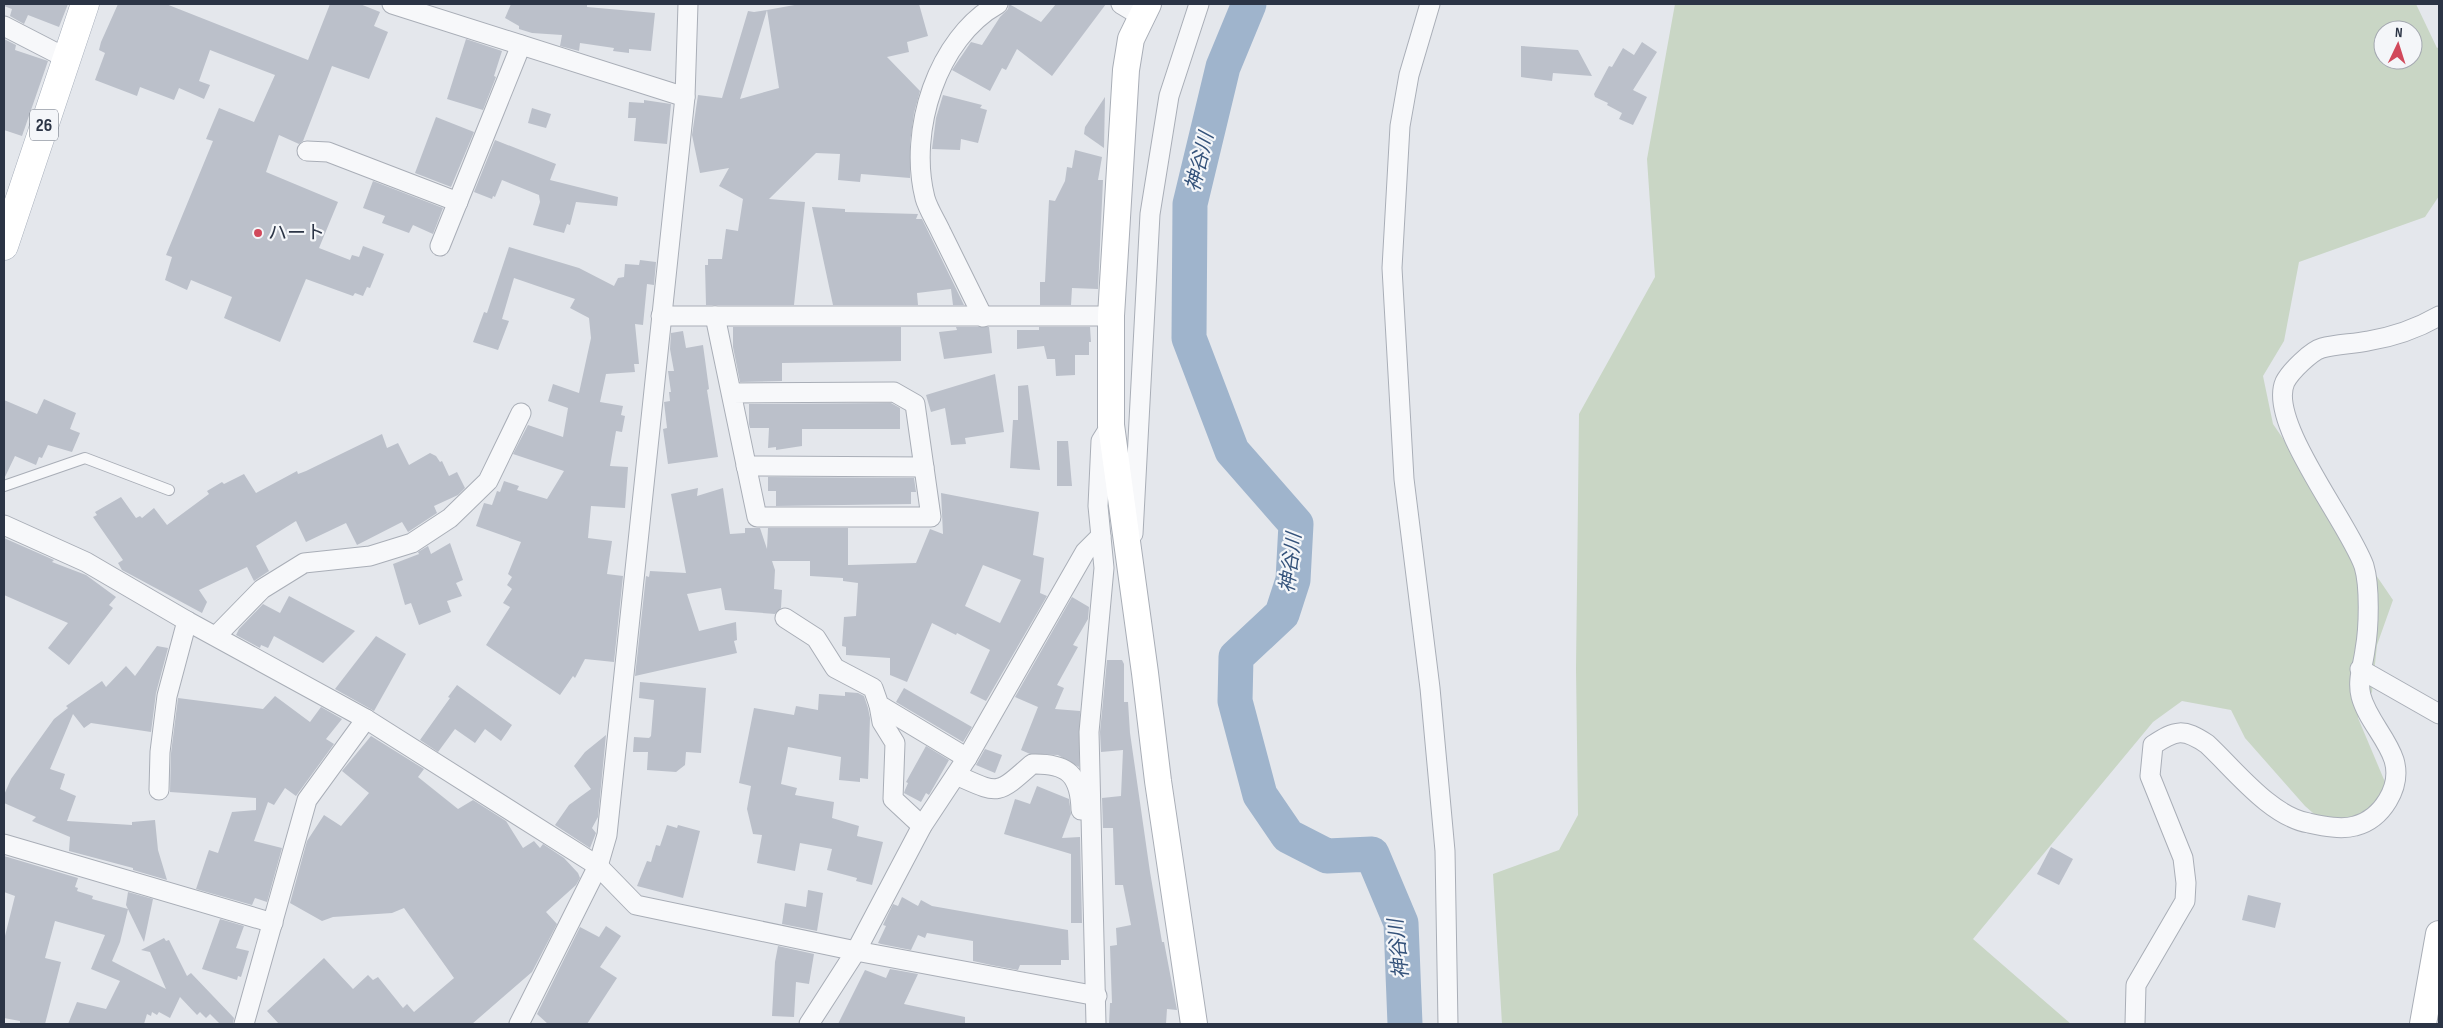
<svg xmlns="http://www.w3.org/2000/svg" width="2443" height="1028" font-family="'Sofia Sans Condensed','Noto Sans JP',sans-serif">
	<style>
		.green { fill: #c9d6c5; fill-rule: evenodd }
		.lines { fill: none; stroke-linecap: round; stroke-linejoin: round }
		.river { stroke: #9fb4cc; stroke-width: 35 }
		.building { fill: #bbc0ca; fill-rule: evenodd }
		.lane-casing { stroke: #a9aeb7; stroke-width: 12 }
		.street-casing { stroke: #a9aeb7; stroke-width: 21 }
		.secondary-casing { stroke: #a9aeb7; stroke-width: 28 }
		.primary-casing { stroke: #a3abb8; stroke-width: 29 }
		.lane { stroke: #f7f8fa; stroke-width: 10 }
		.street { stroke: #f7f8fa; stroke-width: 19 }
		.secondary { stroke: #fff; stroke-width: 26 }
		.primary { stroke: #fff; stroke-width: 28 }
		.poi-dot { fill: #d1495b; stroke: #f4f6f9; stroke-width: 2 }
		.labels { text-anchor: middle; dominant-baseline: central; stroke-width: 4.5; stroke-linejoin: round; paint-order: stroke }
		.shield { fill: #f4f6f9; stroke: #676e7b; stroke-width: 1 }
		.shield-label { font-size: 18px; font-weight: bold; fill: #2b3445 }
		.poi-label { font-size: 19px; fill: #2b3445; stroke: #f4f6f9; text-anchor: start }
		.water-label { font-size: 20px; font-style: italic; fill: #34527a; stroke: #f4f6f9 }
	</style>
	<rect width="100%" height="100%" fill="#e4e7ec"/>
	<path class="green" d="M1675 4H2416L2437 48 2439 47V196L2425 217 2299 262 2284 341 2263 376 2273 424 2393 600 2377 645 2372 692 2358 718 2385 782 2382 822 2357 832 2321 820 2305 806 2245 738 2231 710 2182 701 2153 722 1973 939 2071 1024H1502L1493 874 1559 850 1578 815 1576 669 1579 414 1655 277 1647 159ZM2383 30H2413V60H2383Z"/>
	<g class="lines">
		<polyline class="river" points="1249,4 1223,67 1190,204 1189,338 1232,451 1296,524 1293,580 1282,614 1236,657 1235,701 1260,795 1288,836 1327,856 1372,854 1401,923 1405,1024"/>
	</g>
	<g class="building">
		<polygon points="4,4 68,4 59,27 28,15 24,24 10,16 12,9 4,6"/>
		<polygon points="118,4 166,4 308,60 330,4 360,4 380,12 374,26 388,32 369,79 332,66 303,141 299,144 279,135 266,172 338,202 319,248 350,260 352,255 359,257 363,246 384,254 370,288 367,287 363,296 355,293 353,296 306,279 280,342 224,318 232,297 191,280 187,290 165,280 172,257 166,255 213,141 206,139 219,108 254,122 275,75 210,50 199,81 210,85 204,99 179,88 174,100 140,87 137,96 95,80 105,53 99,50 101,42"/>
		<polygon points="511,4 587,4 587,7 655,13 651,51 629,49 629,53 613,51 614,48 580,43 579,51 560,46 562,35 532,33 519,29 519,26 505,18"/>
		<polygon points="800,4 919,4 928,36 907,42 909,52 887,57 920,91 914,113 910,143 910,178 861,174 860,182 838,180 840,154 816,153 769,199 805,202 794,305 706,305 705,265 708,265 708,259 722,259 726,229 738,231 743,199 719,186 729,168 700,173 692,135 698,95 722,98 748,11 754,12 767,10 740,99 779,88 767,10"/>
		<polygon points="1009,4 1041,22 1056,4 1106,4 1052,76 1017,49 1006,70 1002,68 990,91 952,70 971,42 982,45 1000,17 1008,9"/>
		<polygon points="4,39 16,45 15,50 48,61 22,136 4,130"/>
		<polygon points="466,39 502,51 494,76 496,77 483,110 447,99"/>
		<polygon points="1642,42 1657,52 1633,90 1647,97 1633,125 1619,119 1622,113 1607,105 1608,103 1595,97 1594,94 1609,66 1612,67 1623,48 1634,55"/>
		<polygon points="1521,46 1578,50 1592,76 1553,73 1552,81 1521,77"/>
		<polygon points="943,95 982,105 980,108 987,110 978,143 961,139 960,150 932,149 936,118"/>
		<polygon points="1105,97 1104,148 1084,134 1085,127"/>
		<polygon points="644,100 671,104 667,144 634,141 636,118 628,118 629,102 644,103"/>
		<polygon points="532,108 551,114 546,128 528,123"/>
		<polygon points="436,117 474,132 451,187 415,173"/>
		<polygon points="495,140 556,164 550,180 618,197 617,206 576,202 570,225 567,224 564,233 533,225 540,202 539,195 502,180 495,197 493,196 492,199 474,192"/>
		<polygon points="1075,150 1102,157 1098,180 1103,180 1098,289 1072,288 1071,305 1040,305 1040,282 1045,282 1049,200 1055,201 1065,181 1067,167 1072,168"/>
		<polygon points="373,181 443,208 433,234 413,225 409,233 382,223 385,216 363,208"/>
		<polygon points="812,207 845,209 845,212 918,214 916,219 922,219 964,305 953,305 951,289 917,293 918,305 833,305"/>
		<polygon points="509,247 579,268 614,286 618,278 624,277 625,264 639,265 640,260 656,262 654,285 647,284 643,325 635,324 639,364 634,364 635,372 606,374 600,402 623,406 621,415 625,416 622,432 616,431 610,466 628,467 625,508 591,506 588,538 612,541 607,574 623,576 614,662 585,659 575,678 573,676 560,695 486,645 510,607 503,603 512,589 507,585 512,577 508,574 521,542 476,526 484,503 492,505 497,491 500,492 504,481 519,486 517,490 547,499 564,471 513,454 528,425 563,437 568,408 548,401 553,384 579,393 591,338 589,318 570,308 575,299 514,278 502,319 509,321 498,350 473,342 484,312 487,313"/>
		<polygon points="733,327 901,327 901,361 782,363 782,381 740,382 733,347"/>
		<polygon points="956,327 989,327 992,353 944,359 939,332 957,330"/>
		<polygon points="1039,327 1090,327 1091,342 1089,342 1089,355 1075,355 1075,375 1056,376 1055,359 1047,359 1044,346 1017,349 1017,330 1039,330"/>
		<polygon points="683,331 686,348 703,345 709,389 707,390 718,457 668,464 663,429 667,428 664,402 670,401 669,392 671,392 668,371 674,371 670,349 671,333"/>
		<polygon points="995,374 1004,432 965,438 966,444 951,445 945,408 931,412 926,395"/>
		<polygon points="1028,385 1040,470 1010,468 1013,420 1018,420 1018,386"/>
		<polygon points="44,399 76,413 70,429 80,433 72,452 48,445 42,458 39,457 36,465 15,456 4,479 4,400 37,414"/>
		<polygon points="891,403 900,408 900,429 802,429 802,446 776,450 776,447 768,448 769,428 750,428 749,424 749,404"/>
		<polygon points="382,434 387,448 398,443 409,465 430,453 436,456 440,462 442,461 449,476 457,472 465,488 458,495 434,506 437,513 408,532 402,522 357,545 346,523 306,542 296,521 256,546 269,571 254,581 247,567 199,590 207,602 202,613 122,570 118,563 123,560 93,517 97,515 95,512 121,497 136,518 140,516 142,518 154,508 167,525 209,494 207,491 222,482 224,484 244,474 256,493 297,471 298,474 306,471"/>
		<polygon points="1057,441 1068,441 1072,486 1057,486"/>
		<polygon points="768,477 914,478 916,492 911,492 911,504 776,506 776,491 768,491"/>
		<path d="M698 488 697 496 723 488 730 534 745 533V528H760L767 549 768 528H848V565L916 563 930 529 943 534 941 493 1039 512 1033 555 1044 558 1040 593 1047 596 986 701 970 693 990 650 957 633 956 635 932 623 907 682 890 675V658L846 655V647L842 646 844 617 856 616 858 583 843 581V578L810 576V561H772L775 570 774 589 782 590 781 608 775 614 725 610 721 588 687 594 699 631 736 622 737 640 734 641 737 653 635 676 646 576 649 577 650 571 686 573 671 494ZM983 565 1021 580 1000 623 965 606Z"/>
		<polygon points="4,538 54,560 52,562 86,575 116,597 109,605 113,608 69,665 48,648 68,623 4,595"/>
		<polygon points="450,543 463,580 456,583 462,596 447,601 451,612 419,625 411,603 405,605 393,564 419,554 418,552 428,546 431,554"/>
		<polygon points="289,596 355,631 323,663 274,636 268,648 261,645 260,648 236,635 239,629 263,604 280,613"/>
		<polygon points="1072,597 1089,607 1088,619 1073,645 1078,647 1057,685 1064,688 1055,709 1080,711 1079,767 1058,755 1030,754 1021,750 1038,707 1015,697"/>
		<polygon points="376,636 406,654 374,711 335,689"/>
		<polygon points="157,646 168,648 156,693 151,732 91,723 84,728 73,714 50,769 65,774 60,789 76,796 67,821 132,825 132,822 155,820 158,850 167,880 133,870 133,868 69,851 70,837 32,821 36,817 4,803 4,795 11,779 54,719 68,708 66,706 102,681 106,687 126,666 135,676"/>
		<polygon points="1107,660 1122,660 1124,664 1124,702 1128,702 1130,733 1150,872 1162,942 1164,942 1177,1010 1167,1009 1166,1024 1109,1024 1110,1003 1112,1003 1110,946 1117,945 1116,928 1131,925 1123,885 1115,885 1113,828 1103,828 1102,798 1121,796 1123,750 1101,752 1100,732"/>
		<polygon points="640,682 706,688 701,753 686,752 685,765 676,772 647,770 648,752 633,752 634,737 649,738 651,736 654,700 639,698"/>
		<polygon points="457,685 512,725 501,741 485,729 475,743 455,729 438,752 420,740 450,698 448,697"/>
		<polygon points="904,688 972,727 963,742 896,702"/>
		<polygon points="845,692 858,693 864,696 868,708 870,718 868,779 860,778 860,782 839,780 841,757 788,747 781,784 797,788 795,795 834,802 832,818 859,826 857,836 883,842 872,885 856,881 857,878 827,870 832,849 800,843 795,871 757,863 762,835 753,834 747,809 751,786 739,783 754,708 794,715 796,706 818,710 819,694 845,696"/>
		<polygon points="275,696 310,722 321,707 342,719 326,739 334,744 296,796 285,788 274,805 268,802 254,841 282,848 267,902 255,898 252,905 196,889 209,850 218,853 232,812 256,810 256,798 170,792 171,753 178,698 263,709"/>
		<polygon points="606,735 598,817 592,828 596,833 590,848 555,825 569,805 591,789 574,766 585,752"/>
		<polygon points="371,736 424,769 418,777 458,809 473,800 506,821 523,848 534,841 540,848 543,844 564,858 578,873 580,878 576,885 546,912 557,924 532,972 472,1024 279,1024 267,1011 324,958 353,989 368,975 373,980 378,977 403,1008 407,1004 414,1012 454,978 404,908 392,913 333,917 322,921 290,903 307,841 324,815 341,826 369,793 342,771"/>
		<polygon points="926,746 949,760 929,795 926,793 921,802 904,793 905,790 908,783 906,782"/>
		<polygon points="985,749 1002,755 995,773 976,765"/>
		<polygon points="1037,786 1069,799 1071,814 1062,838 1080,837 1082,923 1071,923 1071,854 1004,834 1015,799 1030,804"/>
		<polygon points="667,825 677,828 678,825 700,831 683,898 637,886 647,861 651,862 656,845 660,846"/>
		<polygon points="2051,847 2073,859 2059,885 2037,874"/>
		<polygon points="4,856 78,878 75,887 78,888 77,891 93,896 92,899 128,909 120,942 112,961 166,989 150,952 141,950 164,938 166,941 169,940 187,976 191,973 234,1018 233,1024 220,1024 210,1014 206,1018 200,1012 197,1015 180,997 170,1018 159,1012 157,1015 152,1012 151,1016 147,1014 144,1024 68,1024 77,1002 106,1009 120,981 91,969 105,935 55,921 45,958 61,962 45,1024 20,1024 20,1021 4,1018 4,940 15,896 4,892"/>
		<polygon points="808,890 823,893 817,931 782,924 785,903 806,907"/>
		<polygon points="128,892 153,899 144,942 126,905"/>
		<polygon points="2248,895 2281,903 2275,928 2242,920"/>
		<polygon points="902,897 918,906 921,900 932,906 1068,930 1069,960 1061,960 1061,965 1020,965 1018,970 991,965 973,961 973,941 927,933 925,938 918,935 911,950 881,944 878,943 886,926 883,925 893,904 898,906"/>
		<polygon points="220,919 244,926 236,948 249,951 241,977 238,976 237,980 202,969"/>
		<polygon points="606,926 621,936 600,967 617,978 587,1024 548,1024 537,1014 580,927 599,937"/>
		<polygon points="778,946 814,954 809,984 796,982 794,1017 772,1016 775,962"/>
		<polygon points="890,969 918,974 904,1004 965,1017 965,1024 838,1024 865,970 886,978"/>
	</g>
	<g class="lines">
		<g class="lane-casing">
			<polyline id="lane" points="4,486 85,458 169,490"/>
		</g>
		<g class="street-casing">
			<g id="street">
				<polyline points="392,4 685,97"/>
				<polyline points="1121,4 1141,16"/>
				<polyline points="1430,4 1409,75 1400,126 1392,268 1404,479 1430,688 1445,851 1448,1024"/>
				<polyline points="4,26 66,58"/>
				<polyline points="307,151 328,152 458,202"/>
				<polyline points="440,246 521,45"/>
				<polyline points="661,316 1111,316"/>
				<polyline points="715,316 757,517 931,517 915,404 894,392 731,393"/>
				<path d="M983 317C969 289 955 260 941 232 936 221 928 209 925 198 908 131 937 38 998 4"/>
				<polyline points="746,466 924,467"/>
				<polyline points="4,525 86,562 187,621 366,719 598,866 636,905 856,951 1097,996"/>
				<polyline points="1133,534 1150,214 1169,96 1199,4"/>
				<polyline points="785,618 816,638 835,668 873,688 879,705 967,758"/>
				<polyline points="216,636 262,589 304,563 370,556 412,543 450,518 488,481 521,413"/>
				<polyline points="2360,669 2439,714"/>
				<polyline points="879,705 882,722 895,743 893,799 922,826"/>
				<path d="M956 775C999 794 996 796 1032 764 1068 763 1080 775 1081 810"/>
				<polyline points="159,790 160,752 167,696 187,621"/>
				<polyline points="4,844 273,923"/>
				<polyline points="244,1024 307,800 366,719"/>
				<polyline points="519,1024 598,866 607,835 685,97 688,4"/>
				<polyline points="809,1024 856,951 922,826 967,758 1085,552 1101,536"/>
				<polyline points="1096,1024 1089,732 1104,568 1098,506 1101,441 1111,425"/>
				<path d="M2135 1024 2136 985 2185 901 2186 883 2183 858 2150 776 2153 745C2176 730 2183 728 2207 744 2234 769 2271 817 2309 823 2323 826 2341 830 2355 826 2382 819 2402 787 2394 760 2387 738 2367 719 2361 696 2357 680 2363 666 2365 650 2369 628 2370 586 2364 566 2349 523 2267 422 2285 382 2290 372 2311 351 2322 348 2336 344 2353 344 2368 341 2392 337 2418 328 2439 316"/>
			</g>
		</g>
		<g class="secondary-casing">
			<g id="secondary">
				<polyline points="1148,4 1131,39 1126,70 1111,316 1111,425 1145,673 1158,781 1194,1024"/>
				<polyline points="2423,1024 2439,934"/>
			</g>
		</g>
		<g class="primary-casing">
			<polyline id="primary" points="4,246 85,4"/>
		</g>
		<use href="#lane" class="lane"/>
		<use href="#street" class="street"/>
		<use href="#secondary" class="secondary"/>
		<use href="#primary" class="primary"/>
	</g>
	<circle class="poi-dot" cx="258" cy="233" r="5"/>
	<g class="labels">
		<rect class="shield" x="30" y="109.5" width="28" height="31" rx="4"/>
		<g class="shield-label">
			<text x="44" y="125">26</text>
		</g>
		<g class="poi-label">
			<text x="268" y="233">ハート</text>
		</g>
		<g class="water-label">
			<text transform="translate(1200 162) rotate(-76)">神谷川</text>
			<text transform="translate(1291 563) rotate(-83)">神谷川</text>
			<text transform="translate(1399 949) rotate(-96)">神谷川</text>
		</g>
	</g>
	<rect width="2443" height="1028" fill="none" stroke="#2b3445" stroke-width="10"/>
	<g transform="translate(2398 45) rotate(4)"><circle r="24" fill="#f4f6f9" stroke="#a4a8b1"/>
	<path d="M0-4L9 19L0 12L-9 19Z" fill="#d1495b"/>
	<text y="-8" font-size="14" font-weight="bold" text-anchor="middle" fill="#2b3445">N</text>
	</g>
</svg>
